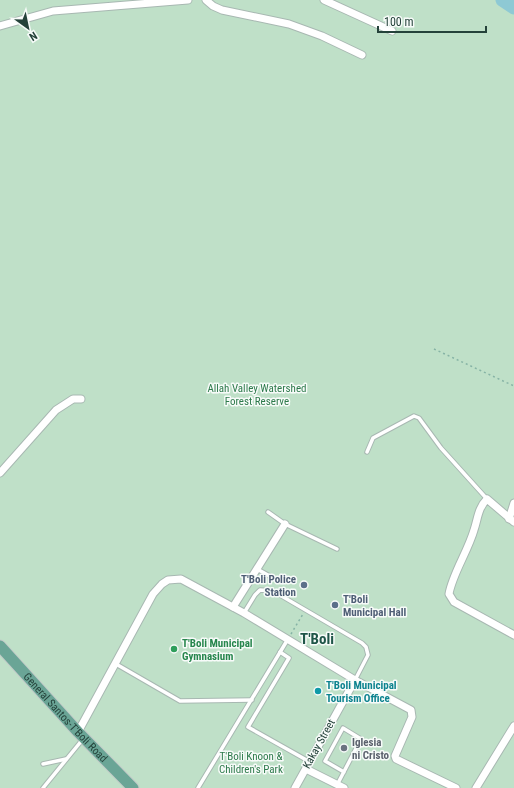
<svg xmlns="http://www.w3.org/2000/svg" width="514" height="788" font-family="'Roboto Condensed',sans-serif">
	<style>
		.green { fill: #bfe0c8 }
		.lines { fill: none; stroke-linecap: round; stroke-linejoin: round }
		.river { stroke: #8ec9d4; stroke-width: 13 }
		.service-casing { stroke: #a8b8b2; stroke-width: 5.5 }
		.minor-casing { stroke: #a8b8b2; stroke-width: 9 }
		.primary-casing { stroke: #c2cac8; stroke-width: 13 }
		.path { stroke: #86b3a5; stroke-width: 1.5; stroke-dasharray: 2 3; stroke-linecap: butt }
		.service { stroke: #fff; stroke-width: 3.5 }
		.minor { stroke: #fff; stroke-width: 7 }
		.primary { stroke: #6aa596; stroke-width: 11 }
		.service-dot { fill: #5c6f8a; stroke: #f7fbf9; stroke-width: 1.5 }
		.leisure-dot { fill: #2e9e5b; stroke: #f7fbf9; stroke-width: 1.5 }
		.culture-dot { fill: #0f9aa8; stroke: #f7fbf9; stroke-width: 1.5 }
		.worship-dot { fill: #6b7280; stroke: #f7fbf9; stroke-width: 1.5 }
		.labels { text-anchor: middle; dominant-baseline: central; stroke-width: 3; stroke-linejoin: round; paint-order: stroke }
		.park-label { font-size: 11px; fill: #2d7a4b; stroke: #f7fbf9 }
		.service-label { font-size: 11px; font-weight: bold; fill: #4e5e75; stroke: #f7fbf9; text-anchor: end }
		.leisure-label { font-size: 11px; font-weight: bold; fill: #27864d; stroke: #f7fbf9; text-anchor: start }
		.culture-label { font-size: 11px; font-weight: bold; fill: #0d838f; stroke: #f7fbf9; text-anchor: start }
		.street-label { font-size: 11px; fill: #24423a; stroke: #f7fbf9 }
		.worship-label { font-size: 11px; font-weight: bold; fill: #5b616d; stroke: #f7fbf9; text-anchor: start }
		.district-label { font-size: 15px; font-weight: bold; fill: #1f5548; stroke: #f7fbf9 }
	</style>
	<rect width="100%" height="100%" fill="#e6efeb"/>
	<rect class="green" x="0" y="0" width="514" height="788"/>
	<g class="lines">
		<polyline class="river" points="502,0 514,8"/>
		<g class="service-casing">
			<g id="service">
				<polyline points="367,452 373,438 414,416 419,418 441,448 487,499"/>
				<polyline points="268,512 285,524 337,549"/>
				<polyline points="257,569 275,579"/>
				<polyline points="244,613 255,595 260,590 273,591 362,643 366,647 368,655 355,680"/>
				<polyline points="280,652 289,658 248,727 310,762"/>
				<polyline points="116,664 180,701 252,700"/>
				<polyline points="43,764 66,759"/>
				<polyline points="337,785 361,739 343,728 325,761 344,772"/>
				<polyline points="43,788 83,739"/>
				<polyline points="198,788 288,639"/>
			</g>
		</g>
		<g class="minor-casing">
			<g id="minor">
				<polyline points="206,0 213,6 222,10 289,24 322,36 362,55"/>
				<polyline points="324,0 392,31"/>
				<polyline points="0,26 53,11 188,0"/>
				<polyline points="0,473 56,410 73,399 81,399"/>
				<polyline points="509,519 514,503"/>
				<path d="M514 522 487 499C478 508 478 518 474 530 468 551 452 575 449 594L454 602 514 635"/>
				<polyline points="233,607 285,524"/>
				<polyline points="78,732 153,594 162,584 168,580 181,579 244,613 355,680 411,710 412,717 395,756 396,759 456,788"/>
				<polyline points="306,769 344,788"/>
				<polyline points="295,788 355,680"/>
				<polyline points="476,788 514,726"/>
			</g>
		</g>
		<g class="primary-casing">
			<g id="primary">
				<path id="s1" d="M0 646 78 732 133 788"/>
			</g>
		</g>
		<g class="path">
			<polyline points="434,349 514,386"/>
			<polyline points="291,634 303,614"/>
		</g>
		<use href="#service" class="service"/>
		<use href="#minor" class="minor"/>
		<use href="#primary" class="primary"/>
	</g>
	<g class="service-dot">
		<circle cx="304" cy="585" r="4"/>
		<circle cx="335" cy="605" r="4"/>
	</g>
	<circle class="leisure-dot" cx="174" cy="649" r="4"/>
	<circle class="culture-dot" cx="318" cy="691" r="4"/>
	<circle class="worship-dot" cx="344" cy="748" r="4"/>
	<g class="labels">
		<g class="park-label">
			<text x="257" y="388">Allah Valley Watershed<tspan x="257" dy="13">Forest Reserve</tspan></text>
			<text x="251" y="756">T'Boli Knoon &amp;<tspan x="251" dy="13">Children's Park</tspan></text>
		</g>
		<g class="service-label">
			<text x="296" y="579">T'Boli Police<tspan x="296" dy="13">Station</tspan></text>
			<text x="343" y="599" text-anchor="start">T'Boli<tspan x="343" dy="13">Municipal Hall</tspan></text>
		</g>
		<g class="leisure-label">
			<text x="182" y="643">T'Boli Municipal<tspan x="182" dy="13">Gymnasium</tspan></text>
		</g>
		<g class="culture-label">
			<text x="326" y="685">T'Boli Municipal<tspan x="326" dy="13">Tourism Office</tspan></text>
		</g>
		<g class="street-label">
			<text stroke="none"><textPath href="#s1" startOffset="97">General Santos-T'Boli Road</textPath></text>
			<text transform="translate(319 744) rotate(-61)">Kakay Street</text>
		</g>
		<g class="worship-label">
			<text x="352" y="742">Iglesia<tspan x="352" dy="13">ni Cristo</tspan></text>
		</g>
		<g class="district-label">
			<text x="317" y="639">T'Boli</text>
		</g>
	</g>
	<g transform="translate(28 28) rotate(147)" stroke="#f7fbf9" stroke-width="3" paint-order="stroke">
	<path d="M0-3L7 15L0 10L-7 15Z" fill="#24423a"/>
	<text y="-6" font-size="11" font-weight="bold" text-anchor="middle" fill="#24423a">N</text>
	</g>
	<path d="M378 26v6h108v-6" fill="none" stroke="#24423a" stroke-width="2"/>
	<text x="384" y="26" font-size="12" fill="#24423a" stroke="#f7fbf9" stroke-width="3" paint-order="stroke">100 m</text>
</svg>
